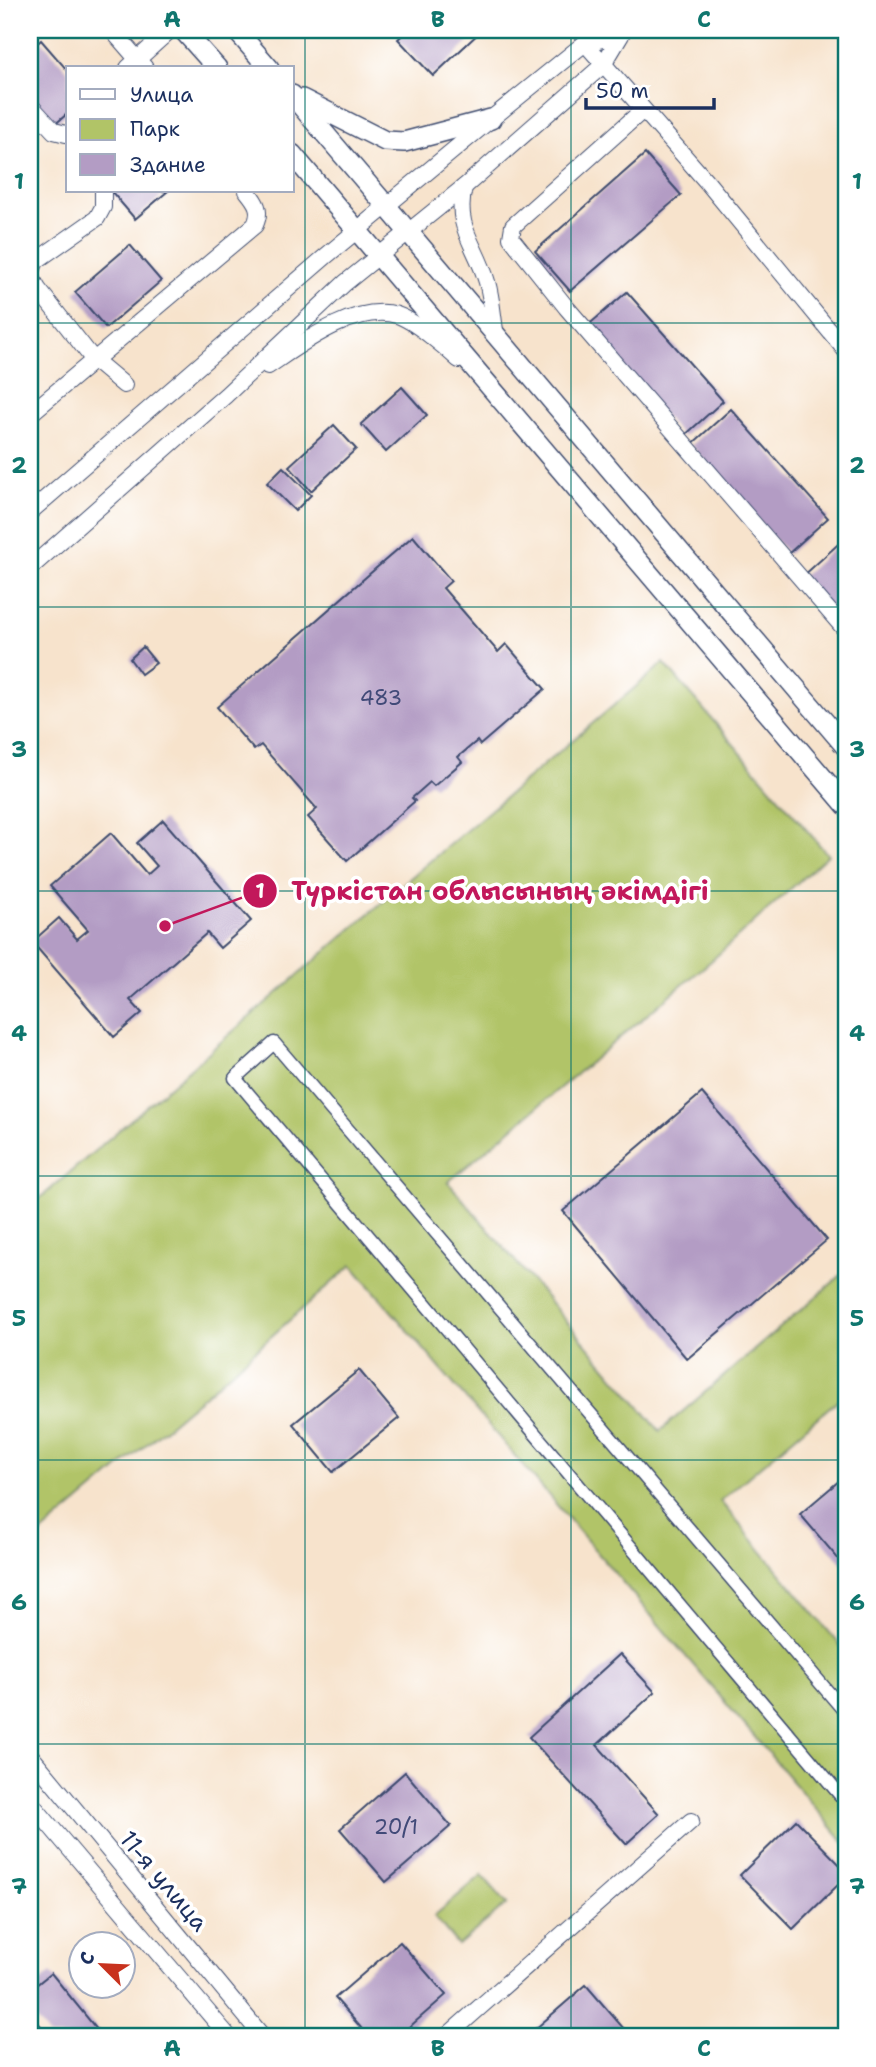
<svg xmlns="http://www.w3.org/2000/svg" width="876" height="2067" font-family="'Shantell Sans',sans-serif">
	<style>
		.green { fill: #b1c467; stroke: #667a62; stroke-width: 2 }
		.building { fill: #b39cc4 }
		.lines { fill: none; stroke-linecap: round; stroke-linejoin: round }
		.pedestrian-casing { stroke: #3c4a6e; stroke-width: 15 }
		.minor-casing { stroke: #3c4a6e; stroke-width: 18 }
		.tertiary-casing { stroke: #3c4a6e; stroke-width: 22 }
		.pedestrian { stroke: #fff; stroke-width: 12 }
		.minor { stroke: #fff; stroke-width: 16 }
		.tertiary { stroke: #fff; stroke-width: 19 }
		.grid { fill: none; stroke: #0f766e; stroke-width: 2; stroke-opacity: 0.55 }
		.labels { text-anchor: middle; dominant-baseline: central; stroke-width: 7; stroke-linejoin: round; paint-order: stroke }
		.number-label { font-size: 21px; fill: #414a78 }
		.street-label { font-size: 24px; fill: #1b2f5e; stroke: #fff }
		.leader { fill: none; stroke: #c2185b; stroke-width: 2.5 }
		.callout-dot { fill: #c2185b; stroke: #fff; stroke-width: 2.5 }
		.mark-label { font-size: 21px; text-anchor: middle; font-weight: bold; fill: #fff }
		.callout-label { font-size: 26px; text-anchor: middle; font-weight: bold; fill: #c2185b; stroke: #fff; stroke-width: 7; stroke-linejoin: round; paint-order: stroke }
		.neatline { fill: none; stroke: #0f766e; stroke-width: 2.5 }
		.grid-label { font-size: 23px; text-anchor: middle; font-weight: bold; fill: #0f766e }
	</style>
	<rect width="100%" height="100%" fill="#fff"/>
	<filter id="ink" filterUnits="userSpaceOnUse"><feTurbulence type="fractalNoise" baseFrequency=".0143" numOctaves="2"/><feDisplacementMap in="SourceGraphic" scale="14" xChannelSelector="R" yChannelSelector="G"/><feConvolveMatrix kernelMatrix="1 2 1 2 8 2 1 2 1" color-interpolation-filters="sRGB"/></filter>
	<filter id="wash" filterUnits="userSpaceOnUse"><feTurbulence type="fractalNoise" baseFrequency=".00686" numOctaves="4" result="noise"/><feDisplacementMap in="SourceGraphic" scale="28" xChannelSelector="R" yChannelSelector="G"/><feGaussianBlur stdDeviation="1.57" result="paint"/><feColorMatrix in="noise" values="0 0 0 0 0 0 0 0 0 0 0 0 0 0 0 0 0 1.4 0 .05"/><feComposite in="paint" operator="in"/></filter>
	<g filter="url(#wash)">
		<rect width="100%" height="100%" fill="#f7e3cc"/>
		<g class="green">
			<polygon points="664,663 828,855 711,961 448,1182 660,1431 846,1271 846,1393 720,1501 846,1652 846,1844 352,1265 206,1394 30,1543 30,1207 423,867"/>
			<polygon points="482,1875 507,1904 458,1945 434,1916"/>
		</g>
		<g id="blocks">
			<g class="building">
				<polygon points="408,30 482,30 433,76 398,39"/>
				<polygon points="41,40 68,71 68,113 53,126 30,100 30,50"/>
				<polygon points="645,154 681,195 570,291 535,251"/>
				<polygon points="111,191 168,191 135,219"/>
				<polygon points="130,245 161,281 106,328 75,292"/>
				<polygon points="627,292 723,401 683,437 586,327"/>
				<polygon points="402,387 427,415 386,452 361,424"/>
				<polygon points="731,409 828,518 788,554 691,445"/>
				<polygon points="334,425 356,449 311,491 289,466"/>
				<polygon points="283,467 311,495 295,511 267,483"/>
				<polygon points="413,536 451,581 443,588 498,652 506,644 545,689 480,745 477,741 458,757 462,762 434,786 430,782 412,798 415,801 347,861 308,817 317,809 261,745 254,750 217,707"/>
				<polygon points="846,537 846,609 838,617 802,577"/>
				<polygon points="143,647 156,663 141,674 130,659"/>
				<polygon points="163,820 251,921 220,948 207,933 130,1000 142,1013 114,1037 32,942 59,918 77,939 88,930 50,886 111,833 147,875 157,866 137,843"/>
				<polygon points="702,1093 827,1240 687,1359 563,1211"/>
				<polygon points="359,1370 399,1418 333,1472 293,1424"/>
				<polygon points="846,1475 846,1568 800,1514"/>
				<polygon points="620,1654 655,1692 597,1745 659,1814 626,1844 529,1737"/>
				<polygon points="405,1772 451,1826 386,1882 340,1829"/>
				<polygon points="796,1820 846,1871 846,1877 793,1929 740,1875"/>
				<polygon points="400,1942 446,1995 398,2037 369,2037 335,1998"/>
				<polygon points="51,1973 103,2037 50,2037 30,2013 30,1990"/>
				<polygon points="586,1985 631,2037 526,2037"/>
			</g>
		</g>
	</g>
	<g filter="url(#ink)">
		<use href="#blocks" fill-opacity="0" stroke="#3c4a6e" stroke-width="2"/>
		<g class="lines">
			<g class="pedestrian-casing">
				<polyline id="pedestrian" points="846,1713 274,1043 235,1078 846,1802"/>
			</g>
			<g class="minor-casing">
				<g id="minor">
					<polyline points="112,30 145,68"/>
					<polyline points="585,43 707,182 846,351"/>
					<polyline points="128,68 170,30"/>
					<polyline points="30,105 54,131 66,134"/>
					<polyline points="643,110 513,226 511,238 566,307 842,626 846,628"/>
					<path d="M464 187C454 228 476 244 487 282 492 299 493 319 496 337"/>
					<polyline points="103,191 103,207 97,218 36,261 30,275 38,289 93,359 124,385"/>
					<path d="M268 366C301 344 355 303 397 315 415 321 445 347 459 360"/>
					<path d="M30 414 255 225C262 210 256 202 247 191"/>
					<polyline points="30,512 326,256 491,119 585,43 621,35 603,65 464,187 345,283 226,395 30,568"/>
					<polyline points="30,1755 263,2037"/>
					<polyline points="30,1802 229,2037"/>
					<polyline points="446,2037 691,1821"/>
				</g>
			</g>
			<g class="tertiary-casing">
				<g id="tertiary">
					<polyline points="183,30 217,68"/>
					<polyline points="236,30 269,68"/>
					<polyline points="292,95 846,747"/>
					<polyline points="302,99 385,141 404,142 491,119"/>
					<polyline points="292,154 846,805"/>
				</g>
			</g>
			<use href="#pedestrian" class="pedestrian"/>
			<use href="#minor" class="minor"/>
			<use href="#tertiary" class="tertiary"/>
		</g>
	</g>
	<path class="grid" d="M305 30V2037M571 30V2037M30 323H846M30 607H846M30 891H846M30 1176H846M30 1460H846M30 1744H846"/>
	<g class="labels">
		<g class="number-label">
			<text x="381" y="698">483</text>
			<text x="396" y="1827">20/1</text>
		</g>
		<g class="street-label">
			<text transform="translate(164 1881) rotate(50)">11-я улица</text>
		</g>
	</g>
	<path class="leader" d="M165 926L260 891"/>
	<g class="callout-dot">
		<circle cx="165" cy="926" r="7"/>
		<circle cx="260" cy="891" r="18"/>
	</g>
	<g class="mark-label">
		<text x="260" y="898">1</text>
	</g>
	<g class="callout-label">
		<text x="500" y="900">Түркістан облысының әкімдігі</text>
	</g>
	<rect width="876" height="2067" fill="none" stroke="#fff" stroke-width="77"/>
	<rect x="66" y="66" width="228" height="126" fill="#ffffff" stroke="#a4acbf" stroke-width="2"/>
	<rect x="80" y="89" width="35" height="10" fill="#ffffff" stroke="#a4acbf" stroke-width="2"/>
	<text x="130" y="102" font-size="21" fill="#1b2f5e">Улица</text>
	<rect x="80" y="119" width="35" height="21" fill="#b1c467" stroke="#a4acbf" stroke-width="2"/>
	<text x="130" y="136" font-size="21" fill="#1b2f5e">Парк</text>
	<rect x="80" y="154" width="35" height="21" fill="#b39cc4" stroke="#a4acbf" stroke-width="2"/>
	<text x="130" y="172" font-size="21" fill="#1b2f5e">Здание</text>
	<g transform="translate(102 1965) rotate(294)"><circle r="33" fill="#ffffff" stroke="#a4acbf" stroke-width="2"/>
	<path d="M0-5L12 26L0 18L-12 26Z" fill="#c8321e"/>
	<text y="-10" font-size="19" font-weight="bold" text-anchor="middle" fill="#1b2f5e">С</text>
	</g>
	<path d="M586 98v10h128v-10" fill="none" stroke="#1b2f5e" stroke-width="3.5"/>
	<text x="596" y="98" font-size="21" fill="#1b2f5e" stroke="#ffffff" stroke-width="5" paint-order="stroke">50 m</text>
	<rect x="38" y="38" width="800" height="1990" class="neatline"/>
	<g class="grid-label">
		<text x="172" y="27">A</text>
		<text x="438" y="27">B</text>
		<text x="704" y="27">C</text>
		<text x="19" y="189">1</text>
		<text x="857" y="189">1</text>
		<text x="19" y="473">2</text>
		<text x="857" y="473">2</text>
		<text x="19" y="757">3</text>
		<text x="857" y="757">3</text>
		<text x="19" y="1041">4</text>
		<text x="857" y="1041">4</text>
		<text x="19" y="1326">5</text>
		<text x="857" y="1326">5</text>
		<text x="19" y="1610">6</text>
		<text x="857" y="1610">6</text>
		<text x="19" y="1894">7</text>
		<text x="857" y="1894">7</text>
		<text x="172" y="2056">A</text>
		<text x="438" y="2056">B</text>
		<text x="704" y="2056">C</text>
	</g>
</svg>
